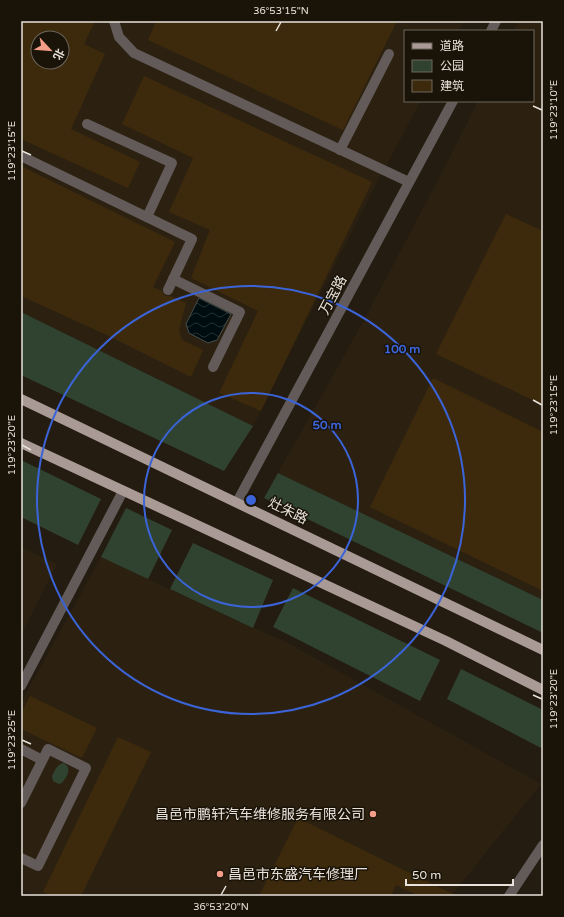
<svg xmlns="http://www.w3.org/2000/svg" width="564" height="917" font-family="'Varela Round','Noto Sans SC',sans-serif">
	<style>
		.built { fill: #2c2110; fill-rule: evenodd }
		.green { fill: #304331 }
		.water { fill: url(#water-waves); stroke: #454d4d }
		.building { fill: #3d2a0d; fill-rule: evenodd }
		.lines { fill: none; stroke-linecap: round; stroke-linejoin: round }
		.minor { stroke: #635b59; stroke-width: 10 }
		.major { stroke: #a99a96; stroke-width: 10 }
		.ticks { fill: none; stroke: #e7e2db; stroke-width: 1.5 }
		.ring { fill: none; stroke: #3b64d8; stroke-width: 2 }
		.poi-dot { fill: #f49e89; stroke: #1a1308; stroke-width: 1.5 }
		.labels { text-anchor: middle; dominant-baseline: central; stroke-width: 3; stroke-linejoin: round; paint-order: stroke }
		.street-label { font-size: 14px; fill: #e7e2db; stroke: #1a1308 }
		.poi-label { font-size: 14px; fill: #e7e2db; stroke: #1a1308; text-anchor: end }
		.centre { fill: #3b64d8; stroke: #1a1308; stroke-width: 2 }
		.ring-label { font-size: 12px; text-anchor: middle; font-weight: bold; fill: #3b64d8; stroke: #1a1308; stroke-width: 3; stroke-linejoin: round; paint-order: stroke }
		.neatline { fill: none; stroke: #e7e2db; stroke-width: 1.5 }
		.ticks-label { font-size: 10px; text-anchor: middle; fill: #e7e2db }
	</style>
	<defs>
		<pattern id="water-waves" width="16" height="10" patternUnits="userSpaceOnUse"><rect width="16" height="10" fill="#000d10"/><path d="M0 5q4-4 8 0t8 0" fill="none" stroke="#253032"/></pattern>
	</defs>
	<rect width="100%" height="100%" fill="#241c11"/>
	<g class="built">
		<path d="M21 21H464L458 31H405V101H421L376 184 253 426 21 312ZM38 38H62V62H38Z"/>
		<polygon points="519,21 543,21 543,600 278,473 364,320 438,180 478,101 533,101 533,31 513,31"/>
		<polygon points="21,547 57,564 21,635"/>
		<polygon points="101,557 233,619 286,642 541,784 451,896 36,896 21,889 21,703 30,686"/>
	</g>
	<g class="green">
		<polygon points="21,312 253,426 224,471 21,375"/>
		<polygon points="21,460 101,499 78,545 21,517"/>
		<polygon points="278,473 543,600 543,633 264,498"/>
		<polygon points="126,508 172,530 148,579 101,557"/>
		<polygon points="193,543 273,580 253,628 170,589"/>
		<polygon points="293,588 440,660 420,701 273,627"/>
		<polygon points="461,669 543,710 543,749 447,699"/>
		<path d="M63 763C73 767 67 777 62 783L59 784 53 781 52 776C55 770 57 765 63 763Z"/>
	</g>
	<polygon class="water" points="199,298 231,314 217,340 208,343 189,333 186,324"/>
	<g class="building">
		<path d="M21 21H95L84 44 105 54 71 129 140 162 128 188 21 139ZM38 38H62V62H38Z"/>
		<polygon points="156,21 397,21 343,130 148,40"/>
		<polygon points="144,76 372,182 261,411 219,393 258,311 191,278 210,230 169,212 193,158 122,124"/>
		<polygon points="21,166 175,242 153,287 162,291 165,296 171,296 186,303 179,330 182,340 203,350 191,377 107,335 21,296"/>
		<polygon points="506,214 543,231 543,405 436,354"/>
		<polygon points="433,378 543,432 543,591 370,507"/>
		<polygon points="30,696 97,728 82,758 21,729 21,714"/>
		<polygon points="118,737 151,752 81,896 52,896 43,892"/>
		<polygon points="298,818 424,880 457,896 419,896 396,885 391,896 259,896"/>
	</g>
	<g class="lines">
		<g class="minor">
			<polyline points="114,21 119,37 134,53 409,182"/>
			<polyline points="491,31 496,21"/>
			<polyline points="87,124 172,163 147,217"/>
			<polyline points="340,150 389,54"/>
			<polyline points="21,156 192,239 168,290"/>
			<polyline points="173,279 240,312 213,367"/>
			<polyline points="237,502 453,101"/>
			<polyline points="21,686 123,491"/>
			<polyline points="21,749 42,760"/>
			<polyline points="21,803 48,749 86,768 38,866 21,858"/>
			<polyline points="509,896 543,845"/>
		</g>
		<g class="major">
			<polyline points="21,399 543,650"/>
			<polyline points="21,443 446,641 543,690"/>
		</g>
	</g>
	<path class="ticks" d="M276 31 281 22M533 106 542 110M22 151 31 155M533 400 542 405M22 445 31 450M533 695 542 699M22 740 31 744M221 895 226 886"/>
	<g class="ring">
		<circle cx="251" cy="500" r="107"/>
		<circle cx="251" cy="500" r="214"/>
	</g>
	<g class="poi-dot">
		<circle cx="373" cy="814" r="4"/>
		<circle cx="220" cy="874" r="4"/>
	</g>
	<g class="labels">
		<g class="street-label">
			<text transform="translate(333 295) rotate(-62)">万宝路</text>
			<text transform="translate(288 511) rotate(26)">灶朱路</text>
		</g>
		<g class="poi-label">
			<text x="365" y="814">昌邑市鹏轩汽车维修服务有限公司</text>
			<text x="228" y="874" text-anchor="start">昌邑市东盛汽车修理厂</text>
		</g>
	</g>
	<circle cx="251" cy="500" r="6" class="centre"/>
	<g class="ring-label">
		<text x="402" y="353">100 m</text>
		<text x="327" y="429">50 m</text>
	</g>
	<rect width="564" height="917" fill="none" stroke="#1a1308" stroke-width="44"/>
	<rect x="404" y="30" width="130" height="72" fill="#1a1308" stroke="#6c665c"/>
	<rect x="412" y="43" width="20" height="6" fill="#a99a96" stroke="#6c665c"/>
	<text x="440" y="50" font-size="12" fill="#e7e2db">道路</text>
	<rect x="412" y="60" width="20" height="12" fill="#304331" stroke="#6c665c"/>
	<text x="440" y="70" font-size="12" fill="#e7e2db">公园</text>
	<rect x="412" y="80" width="20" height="12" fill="#3d2a0d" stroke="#6c665c"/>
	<text x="440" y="90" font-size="12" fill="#e7e2db">建筑</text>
	<g transform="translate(50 50) rotate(116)"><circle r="19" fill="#1a1308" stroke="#6c665c"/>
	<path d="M0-3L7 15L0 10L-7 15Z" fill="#f49e89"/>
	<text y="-6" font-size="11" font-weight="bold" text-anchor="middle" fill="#e7e2db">北</text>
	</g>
	<path d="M406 879v6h107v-6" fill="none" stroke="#e7e2db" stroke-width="2"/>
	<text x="412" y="879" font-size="12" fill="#e7e2db" stroke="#1a1308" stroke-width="3" paint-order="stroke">50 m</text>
	<rect x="22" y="22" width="520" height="873" class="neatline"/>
	<g class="ticks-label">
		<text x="281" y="14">36°53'15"N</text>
		<text transform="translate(553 110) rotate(-90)" y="4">119°23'10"E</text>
		<text transform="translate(11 151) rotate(-90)" y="4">119°23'15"E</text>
		<text transform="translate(553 405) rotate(-90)" y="4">119°23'15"E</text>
		<text transform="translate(11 445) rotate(-90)" y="4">119°23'20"E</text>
		<text transform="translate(553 699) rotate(-90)" y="4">119°23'20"E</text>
		<text transform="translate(11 740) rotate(-90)" y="4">119°23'25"E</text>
		<text x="221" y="910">36°53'20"N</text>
	</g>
</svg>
